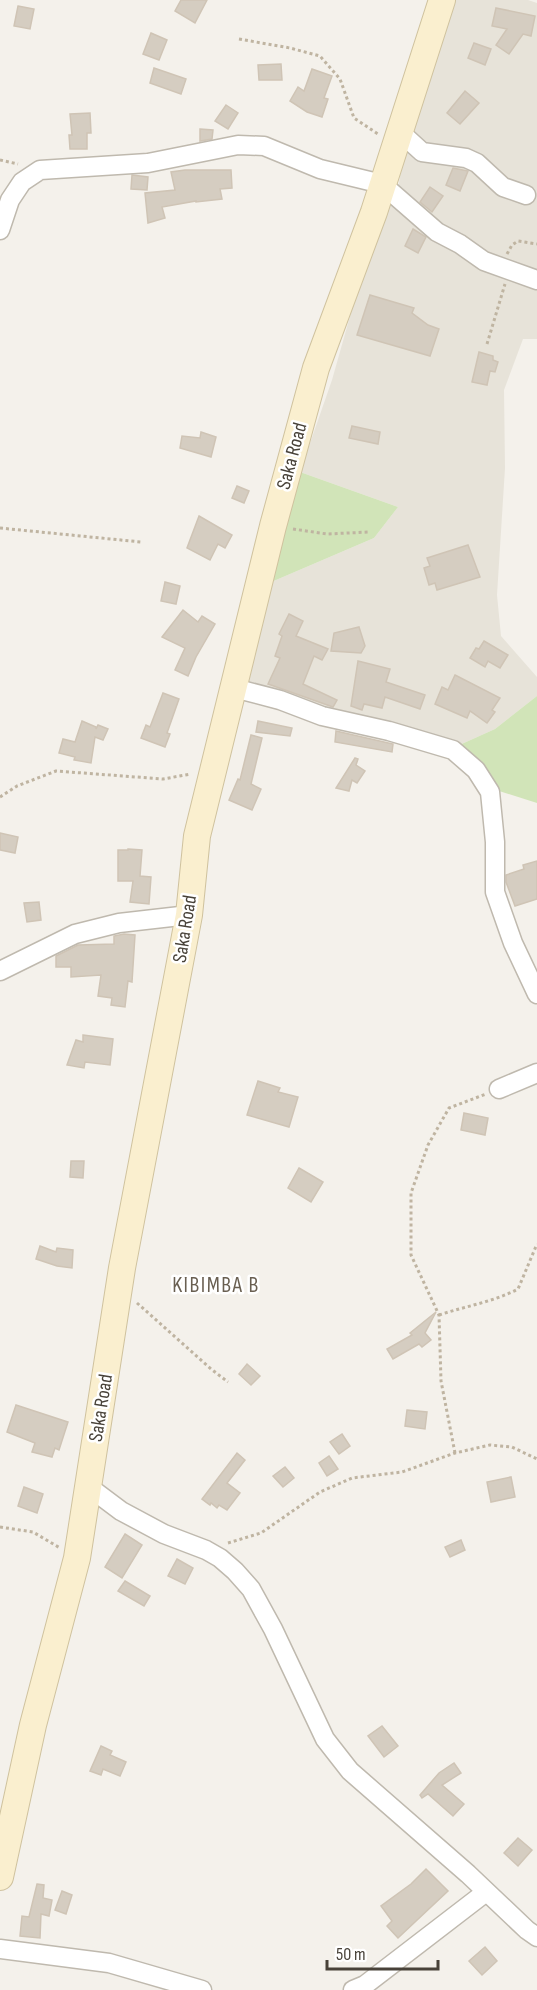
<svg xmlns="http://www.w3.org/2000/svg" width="537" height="1990" font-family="'Sofia Sans Condensed',sans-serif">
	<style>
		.residential { fill: #e7e3d9 }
		.green { fill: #d1e4b8 }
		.building { fill: #d5cdc1; stroke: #cfc4b5; stroke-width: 1.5 }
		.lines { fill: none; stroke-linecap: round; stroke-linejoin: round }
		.street-casing { stroke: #bfb9ae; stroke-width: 21 }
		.secondary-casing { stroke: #cfc29e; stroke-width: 28 }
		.path { stroke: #bfb4a1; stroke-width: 3; stroke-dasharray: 3 3; stroke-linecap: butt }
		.street { stroke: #fff; stroke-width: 18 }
		.secondary { stroke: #faefcf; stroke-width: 26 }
		.labels { text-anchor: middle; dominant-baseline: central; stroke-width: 5; stroke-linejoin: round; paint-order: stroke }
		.street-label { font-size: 20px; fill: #484239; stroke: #fff }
		.quarter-label { font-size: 22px; letter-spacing: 1.5px; fill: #695f51; stroke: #fff }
	</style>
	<rect width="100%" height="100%" fill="#f4f1eb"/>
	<polygon class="residential" points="454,0 528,0 537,3 537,339 523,339 504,390 505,468 497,595 501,636 537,677 537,696 495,729 455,747 243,685 269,583 374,538 398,507 300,472 332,380 360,281 393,186 398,190 401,168"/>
	<g class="green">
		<polygon points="300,472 398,507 374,538 269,583"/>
		<polygon points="537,696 537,803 496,790 455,747 495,729"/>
	</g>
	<g class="building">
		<polygon points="181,0 207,0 195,23 175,11"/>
		<polygon points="18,6 34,9 30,29 14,26"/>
		<polygon points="496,8 535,16 531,36 523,34 509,54 496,45 507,29 492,26"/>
		<polygon points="151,33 167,40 159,60 143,54"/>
		<polygon points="474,43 491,49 485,65 468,58"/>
		<polygon points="281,64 282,80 259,80 258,65"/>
		<polygon points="154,68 186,79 181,94 150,83"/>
		<polygon points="312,69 332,76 324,98 328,99 322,117 307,112 290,101 298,87 304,91"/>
		<polygon points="465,91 479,103 460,124 447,113"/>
		<polygon points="226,105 238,113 228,129 215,121"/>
		<polygon points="90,113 91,133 87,133 87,149 70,149 69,135 72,135 70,114"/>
		<polygon points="200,129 213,130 212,139 200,141"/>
		<polygon points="453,168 468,171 460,191 446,185"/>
		<polygon points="185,170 231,170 232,188 220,189 222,199 196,202 196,201 162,207 165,218 148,223 145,193 175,190 171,172"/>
		<polygon points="132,175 148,177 147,190 131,189"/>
		<polygon points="430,187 443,196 432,212 420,202"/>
		<polygon points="413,229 426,237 418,253 405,246"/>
		<polygon points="370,295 414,308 412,313 428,325 439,329 430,356 357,335"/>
		<polygon points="479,352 493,356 493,360 498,362 495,372 490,371 487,385 472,382"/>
		<polygon points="352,426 380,432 378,444 349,438"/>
		<polygon points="201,432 216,437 211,457 180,448 182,436 200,438"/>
		<polygon points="237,486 249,491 244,503 232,498"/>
		<polygon points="199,516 232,535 225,548 218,544 210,560 187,548"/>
		<polygon points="468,545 480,577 437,590 435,583 429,585 424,568 430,566 427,558"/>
		<polygon points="165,582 180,586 176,604 161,601"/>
		<polygon points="183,610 198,622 202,616 215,624 196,657 188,676 175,670 185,648 162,637"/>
		<polygon points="289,614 303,621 296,636 328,649 322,660 314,656 303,684 337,700 333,707 268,684 280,658 275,656 282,636 279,634"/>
		<polygon points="359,627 365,646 361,653 331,651 334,633"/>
		<polygon points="484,641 508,655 500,668 488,661 485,667 470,658 476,648 479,649"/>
		<polygon points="358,661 390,669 386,682 425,695 420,709 385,697 382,708 364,704 362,710 351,706"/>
		<polygon points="455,675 500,698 492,710 495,712 487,723 470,711 467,718 435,704 442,687 448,690"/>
		<polygon points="163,693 179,699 167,733 170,734 165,747 141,738 146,725 150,727"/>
		<polygon points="82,721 96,727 96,729 98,725 108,729 103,740 95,737 91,763 74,760 75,757 59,753 63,739 75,742"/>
		<polygon points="258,721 292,728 290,736 256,732"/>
		<polygon points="336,731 393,744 392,752 335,742"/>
		<polygon points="251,735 262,738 251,784 261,789 252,810 229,800 238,779 240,780"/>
		<polygon points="355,758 358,759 356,765 365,771 357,783 352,780 349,791 336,788"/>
		<polygon points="0,833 18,837 15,853 0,850"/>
		<polygon points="128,849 142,850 140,876 151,877 149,904 130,902 133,881 118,881 118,850 128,850"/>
		<polygon points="537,861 537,899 515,906 506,882 506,875 524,869 523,865"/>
		<polygon points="39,902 41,920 27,922 24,903"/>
		<polygon points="124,934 135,935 132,982 128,981 125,1007 111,1005 112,998 98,996 101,975 71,977 71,967 56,967 56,956 78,945 114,944 114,936"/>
		<polygon points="83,1035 113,1039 110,1065 85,1062 84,1068 67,1065 76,1040 83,1042"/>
		<polygon points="258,1081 280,1088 278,1092 298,1097 289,1127 247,1115"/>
		<polygon points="464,1113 488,1118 485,1135 461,1130"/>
		<polygon points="71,1161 84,1161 83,1178 70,1177"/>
		<polygon points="299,1168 323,1182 311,1202 288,1188"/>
		<polygon points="40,1246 56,1252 57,1248 73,1250 72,1268 57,1266 36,1259"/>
		<polygon points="436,1312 425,1333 431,1340 422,1347 419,1344 393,1359 387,1349 412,1335 410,1333"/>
		<polygon points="247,1364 260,1376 251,1385 239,1374"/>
		<polygon points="16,1405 68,1422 59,1450 55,1448 52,1457 32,1452 35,1443 7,1432"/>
		<polygon points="407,1410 427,1412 425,1429 405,1426"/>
		<polygon points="342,1434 350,1446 339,1454 330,1442"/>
		<polygon points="237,1453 245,1460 227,1483 240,1493 227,1510 219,1505 217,1508 211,1503 210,1505 202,1499"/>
		<polygon points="329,1456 338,1469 327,1476 319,1463"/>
		<polygon points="285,1467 294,1478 283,1487 273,1476"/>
		<polygon points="511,1477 515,1497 491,1502 487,1482"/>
		<polygon points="24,1487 43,1494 37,1513 18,1506"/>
		<polygon points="125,1534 142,1545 122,1578 105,1567"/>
		<polygon points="461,1540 465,1550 450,1557 445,1547"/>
		<polygon points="177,1559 193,1568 185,1584 168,1576"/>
		<polygon points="125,1581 150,1596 144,1606 118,1591"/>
		<polygon points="382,1726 398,1746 384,1757 368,1736"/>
		<polygon points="101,1746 112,1751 110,1755 126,1762 120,1776 103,1769 101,1775 90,1771"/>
		<polygon points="454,1763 461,1773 442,1785 464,1804 453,1816 428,1794 422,1798 420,1795 439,1773"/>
		<polygon points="518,1838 532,1850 518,1866 504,1853"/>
		<polygon points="426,1869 448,1891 398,1938 387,1926 392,1921 381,1906 411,1884"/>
		<polygon points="37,1884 44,1885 43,1898 52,1900 49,1916 41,1914 40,1938 20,1936 22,1916 29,1917"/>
		<polygon points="62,1891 72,1895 66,1914 55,1910"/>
		<polygon points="485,1947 497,1961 482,1975 469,1961"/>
	</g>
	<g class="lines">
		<g class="street-casing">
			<g id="street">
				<polyline points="399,131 422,152 466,158 477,163 503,187 526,195"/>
				<polyline points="0,230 10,200 22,182 40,170 148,163 238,145 264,146 320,169 382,184 437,232 460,244 484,261 537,280"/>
				<polyline points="234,688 280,700 322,716 389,731 453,750 476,770 490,792 495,842 495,892 513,943 537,994"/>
				<polyline points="0,971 75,934 119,923 189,915"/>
				<polyline points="499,1089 537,1073"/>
				<polyline points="89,1487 121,1511 164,1534 206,1550 220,1558 235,1571 251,1589 273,1629 325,1739 350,1771 468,1874 527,1930 537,1937"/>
				<polyline points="0,1949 109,1963 202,1990"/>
				<polyline points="353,1990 365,1985 486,1892"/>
			</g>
		</g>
		<g class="secondary-casing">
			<polyline id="secondary" points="0,1877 33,1725 77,1558 122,1268 189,915 197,836 273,526 316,368 374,212 442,0"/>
		</g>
		<g class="path">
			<polyline points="239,39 290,48 320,56 340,79 354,118 378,134"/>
			<polyline points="0,160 18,164"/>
			<polyline points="507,254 512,245 518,241 537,244"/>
			<polyline points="487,344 505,284"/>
			<polyline points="0,528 141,542"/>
			<polyline points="293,529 327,534 369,532"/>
			<polyline points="0,797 17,786 56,771 163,779 191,774"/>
			<polyline points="137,1303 211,1369 228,1382"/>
			<path d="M439 1315C466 1306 493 1302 518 1289L537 1244"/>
			<polyline points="455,1453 441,1381 439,1315 411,1255 411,1193 428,1145 449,1108 486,1094"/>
			<polyline points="0,1527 33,1532 60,1548"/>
			<polyline points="228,1543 261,1533 320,1492 352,1478 402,1472 455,1453 490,1445 512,1447 537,1459"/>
		</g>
		<use href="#street" class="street"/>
		<use href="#secondary" class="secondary"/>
	</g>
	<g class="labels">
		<g class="street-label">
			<text transform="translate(292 456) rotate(-75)">Saka Road</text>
			<text transform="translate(185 929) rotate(-81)">Saka Road</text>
			<text transform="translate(101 1408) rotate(-81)">Saka Road</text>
		</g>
		<g class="quarter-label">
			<text x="216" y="1285">KIBIMBA B</text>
		</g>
	</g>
	<path d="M327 1960v9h111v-9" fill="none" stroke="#484239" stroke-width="3"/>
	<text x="336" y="1960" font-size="18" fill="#484239" stroke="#ffffff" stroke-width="4.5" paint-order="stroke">50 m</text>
</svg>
